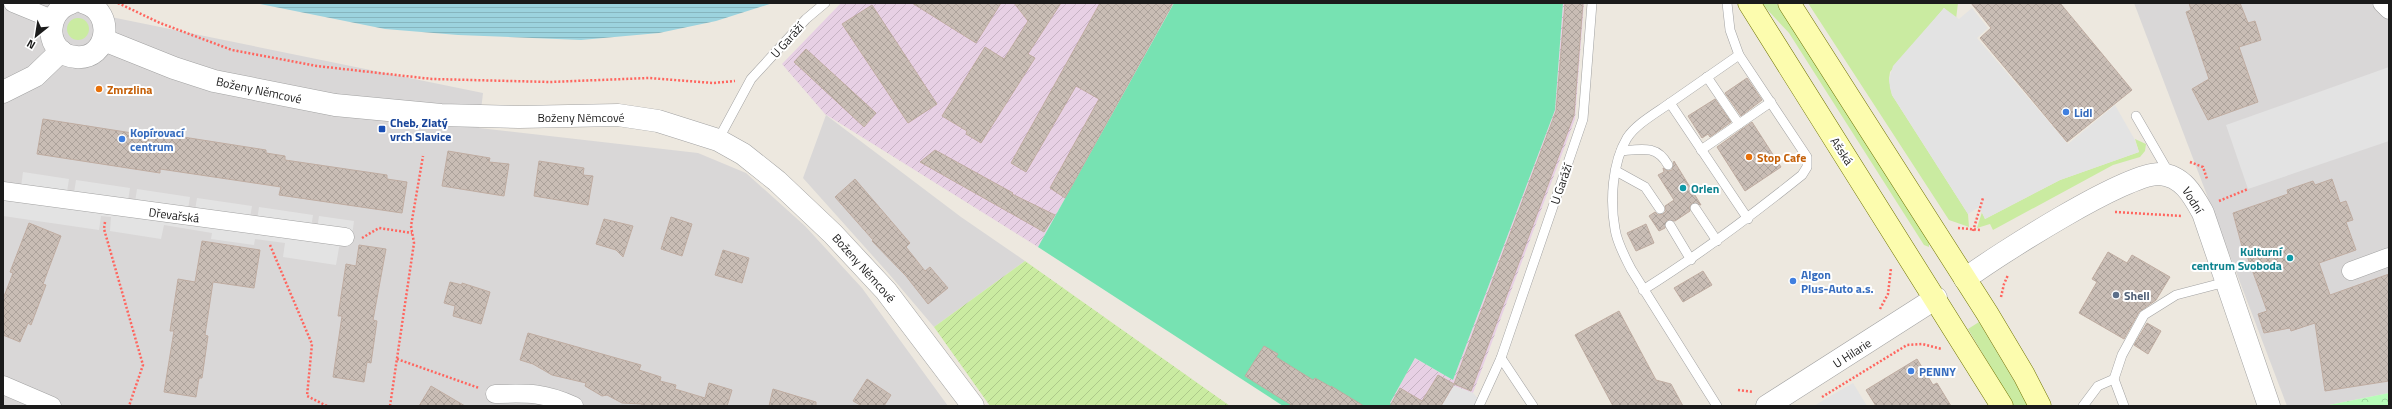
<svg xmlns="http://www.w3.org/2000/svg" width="2392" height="409" font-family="'Titillium Web',sans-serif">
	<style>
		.residential { fill: #d9d7d7 }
		.industrial { fill: url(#industrial-furrows) }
		.grass { fill: #caeba1 }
		.park { fill: url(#park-crowns) }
		.garden { fill: url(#garden-furrows) }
		.pitch { fill: #77e2b2 }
		.parking { fill: #e3e3e3 }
		.water { fill: url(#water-rules) }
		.building { fill: url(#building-cross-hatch); stroke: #bfaca1 }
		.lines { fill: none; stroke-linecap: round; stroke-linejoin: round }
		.service-casing { stroke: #a2a2a2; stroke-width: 10 }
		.minor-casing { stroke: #a2a2a2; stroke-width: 19 }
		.tertiary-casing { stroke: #a2a2a2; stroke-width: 23 }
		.secondary-casing { stroke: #6e7300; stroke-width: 23 }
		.path { stroke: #ff655e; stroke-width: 2.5; stroke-dasharray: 2 2; stroke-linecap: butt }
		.service { stroke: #fff; stroke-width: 9 }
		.minor { stroke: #fff; stroke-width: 18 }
		.tertiary { stroke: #fff; stroke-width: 22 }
		.secondary { stroke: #fcfcae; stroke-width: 22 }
		.food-dot { fill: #e8710a; stroke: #fff; stroke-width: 1.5 }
		.shop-dot { fill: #3f7fe0; stroke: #fff; stroke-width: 1.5 }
		.transit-dot { fill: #1a4fb4; stroke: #fff; stroke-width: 1.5 }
		.culture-dot { fill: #0f9aa8; stroke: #fff; stroke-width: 1.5 }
		.service-dot { fill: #5c6f8a; stroke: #fff; stroke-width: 1.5 }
		.labels { text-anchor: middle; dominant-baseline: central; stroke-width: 4; stroke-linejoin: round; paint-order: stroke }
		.street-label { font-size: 12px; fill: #1b1b1b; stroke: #fff }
		.food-label { font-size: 12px; font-weight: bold; fill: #c56008; stroke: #fff; text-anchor: start }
		.shop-label { font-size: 12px; font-weight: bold; fill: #366cbe; stroke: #fff; text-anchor: start }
		.transit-label { font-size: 12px; font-weight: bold; fill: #164399; stroke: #fff; text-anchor: start }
		.culture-label { font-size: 12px; font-weight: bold; fill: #0d838f; stroke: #fff; text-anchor: start }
		.service-label { font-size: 12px; font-weight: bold; fill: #4e5e75; stroke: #fff; text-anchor: start }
	</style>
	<defs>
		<pattern id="industrial-furrows" width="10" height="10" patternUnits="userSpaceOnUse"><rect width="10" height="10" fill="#e7d0e4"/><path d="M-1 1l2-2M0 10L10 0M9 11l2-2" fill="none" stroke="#c6b2c3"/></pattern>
		<pattern id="park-crowns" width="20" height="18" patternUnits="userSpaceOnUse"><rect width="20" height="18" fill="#b7fcb8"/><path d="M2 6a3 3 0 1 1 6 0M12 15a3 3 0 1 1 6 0" fill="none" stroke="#9dd79e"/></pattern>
		<pattern id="garden-furrows" width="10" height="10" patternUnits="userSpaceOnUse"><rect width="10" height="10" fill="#caeba1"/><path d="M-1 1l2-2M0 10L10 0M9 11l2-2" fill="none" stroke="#adc98a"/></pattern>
		<pattern id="water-rules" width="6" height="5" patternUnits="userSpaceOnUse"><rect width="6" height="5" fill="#9cd3de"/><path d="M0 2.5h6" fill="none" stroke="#86b5be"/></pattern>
		<pattern id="building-cross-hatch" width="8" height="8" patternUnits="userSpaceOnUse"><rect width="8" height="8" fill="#c9bdb5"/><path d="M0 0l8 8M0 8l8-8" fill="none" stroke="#aca29b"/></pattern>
	</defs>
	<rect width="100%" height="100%" fill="#ede8df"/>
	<g class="residential">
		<polygon points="3,3 75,3 111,17 483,93 479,128 698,153 746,173 805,226 862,288 948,406 3,406"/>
		<polygon points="2134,3 2389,3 2389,393 2324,406 2287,406"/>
		<polygon points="826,115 961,217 1025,261 934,327 889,274 803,178"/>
	</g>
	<g class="industrial">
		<polygon points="841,3 1174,3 1038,247 825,114 782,64"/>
		<polygon points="1563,3 1584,3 1575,119 1473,393 1454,386 1441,406 1395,406 1390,403 1415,358 1453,380 1555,110"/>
	</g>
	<g class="grass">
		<polygon points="1761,3 1776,3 1929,242 1929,247 1924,245 1789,33"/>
		<polygon points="1808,3 1958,3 1956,19 1944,8 1890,72 1889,79 1892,95 1968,214 1969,227 1949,220"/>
		<circle cx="78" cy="29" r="11"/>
		<polygon points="2135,139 2146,144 2145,151 2140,157 2113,165 1993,230 1990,224 1977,228 1982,212 1985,219 2060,180 2139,152"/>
		<polygon points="1979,322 2029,406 2014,406 1968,329"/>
	</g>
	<polygon class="park" points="2389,393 2389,406 2324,406"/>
	<polygon class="garden" points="1025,261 1230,406 990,406 934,327"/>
	<polygon class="pitch" points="1174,3 1563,3 1555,110 1453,380 1415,358 1390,403 1395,406 1283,406 1038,247"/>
	<g class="parking">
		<polygon points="1944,8 1959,19 1972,8 1988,28 1977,38 2068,144 2115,105 2135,140 2139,152 2060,180 1985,219 1979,207 1968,214 1892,95 1890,88 1889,79 1893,66"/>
		<polygon points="2389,67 2389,141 2248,189 2226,125"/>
		<polygon points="23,172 69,179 67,192 74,193 76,180 130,188 128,201 135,202 137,189 190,197 188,209 195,210 197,198 252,206 250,218 257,220 259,207 313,215 311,228 317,229 319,216 354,221 351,244 340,242 336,265 283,257 285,243 255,239 254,245 211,239 212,233 164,225 161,239 110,231 111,217 101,216 99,230 3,216 3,191 21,187"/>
		<polygon points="1853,383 1867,406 1814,406 1832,395"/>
		<polygon points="1454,386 1473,393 1485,406 1441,406"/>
	</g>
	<polygon class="water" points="255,3 773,3 716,21 659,33 581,40 458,35 385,29"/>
	<g class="building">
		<polygon points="912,3 1001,3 976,43"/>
		<polygon points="1014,3 1061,3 1028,54 1035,58 981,143 966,134 967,131 942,116 985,47 1004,59 1028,21"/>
		<polygon points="1100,3 1173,3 1065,198 1050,188 1099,99 1076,86 1026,172 1011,163"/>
		<polygon points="1565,3 1583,3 1574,115 1471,391 1454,384 1556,111"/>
		<polygon points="1971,3 2060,3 2132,90 2067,142 1980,38 1991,28"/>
		<polygon points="2189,3 2240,3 2248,23 2255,21 2261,40 2239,47 2258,102 2208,120 2192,89 2209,79 2186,12 2191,10"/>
		<polygon points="872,5 937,104 908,123 842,24"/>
		<polygon points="806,49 876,113 864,127 794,62"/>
		<polygon points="1747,78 1762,100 1741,116 1725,93"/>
		<polygon points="1715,99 1731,122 1710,137 1708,134 1702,138 1688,116"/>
		<polygon points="43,119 164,138 164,134 266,150 266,153 285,156 285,160 387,175 387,179 407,182 402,213 279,195 281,187 160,169 160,173 37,154"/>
		<polygon points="1752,122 1781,167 1745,191 1717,147"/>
		<polygon points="935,150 1013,193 1012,194 1055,215 1044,232 920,162"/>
		<polygon points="448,151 490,158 489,162 509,164 504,196 442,186"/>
		<polygon points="539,161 584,168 583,175 593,176 588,205 534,196"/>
		<polygon points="1674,161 1701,205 1692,203 1690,206 1690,211 1675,221 1667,220 1665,228 1659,231 1649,216 1655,212 1658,215 1663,214 1666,211 1665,206 1674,200 1658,175 1664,172 1663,168 1668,171 1672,170"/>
		<polygon points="855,179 910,243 906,247 925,271 930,267 948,288 928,304 906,276 872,241 873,240 835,197"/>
		<polygon points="2332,179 2340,203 2346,201 2353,220 2346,222 2356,250 2319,263 2330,295 2389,274 2389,381 2325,391 2315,323 2291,331 2290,328 2264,333 2258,314 2267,311 2246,253 2244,254 2233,213 2288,194 2287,190 2313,181 2315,185"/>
		<polygon points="671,217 692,224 682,256 661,249"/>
		<polygon points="604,219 633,226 623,257 616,250 596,244"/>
		<polygon points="29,223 61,236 43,284 46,285 31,325 28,323 20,342 3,335 3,299 13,273 10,272"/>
		<polygon points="1646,224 1654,243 1636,251 1627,233"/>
		<polygon points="202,241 260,250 254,288 213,282 205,335 208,336 202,378 199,378 196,397 164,392 174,331 170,331 178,279 195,282"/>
		<polygon points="359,245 386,249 373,320 377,321 371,363 367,362 364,382 333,377 342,316 338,316 346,264 356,266"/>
		<polygon points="723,250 749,258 742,283 715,275"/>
		<polygon points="2108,252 2127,263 2132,255 2170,277 2156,300 2139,312 2124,339 2079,313 2097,282 2092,279"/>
		<polygon points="1703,271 1712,285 1683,302 1674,288"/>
		<polygon points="450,282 462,285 462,283 490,292 481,324 453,316 455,306 444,303"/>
		<polygon points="1619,311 1656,380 1671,384 1683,406 1613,406 1575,335"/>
		<polygon points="2147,323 2161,331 2148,354 2134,345"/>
		<polygon points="528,333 641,365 639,370 661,377 660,381 676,385 675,389 705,398 709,383 732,390 727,406 642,406 642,404 622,403 607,395 602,396 585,386 586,383 552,375 533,364 520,360"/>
		<polygon points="1264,346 1278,354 1276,357 1313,380 1315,378 1331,387 1331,386 1364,406 1293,406 1245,376"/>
		<polygon points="1917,359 1933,385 1937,383 1951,406 1876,406 1866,390"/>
		<polygon points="1438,375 1454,384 1441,406 1390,406 1400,388 1422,401"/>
		<polygon points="867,379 891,395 884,406 862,406 853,401"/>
		<polygon points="431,386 465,406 419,406"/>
		<polygon points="773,389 816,402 816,406 769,406"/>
	</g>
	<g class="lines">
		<g class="service-casing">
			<g id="service">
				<polyline points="1707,77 1739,124"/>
				<polyline points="1670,103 1739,55"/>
				<polyline points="2136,116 2169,173"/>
				<polyline points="718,140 751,79 806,19 825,3"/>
				<polyline points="1701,150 1771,102"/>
				<path d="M1621 151C1642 149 1657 145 1668 165"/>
				<polyline points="1616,171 1645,187 1660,209"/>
				<polyline points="1695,208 1717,241"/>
				<polyline points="1670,225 1691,260"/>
				<path d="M1643 290C1699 255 1751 216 1802 175L1807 167V157L1739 55 1730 30 1727 3"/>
				<polyline points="1501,358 1583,119 1592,3"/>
				<polyline points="1479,406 1501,358 1533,406"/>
				<path d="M1717 406 1631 269C1625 257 1617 243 1615 229 1610 201 1612 163 1627 138 1636 124 1656 113 1670 103L1748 219"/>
				<polyline points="2083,406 2098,386 2114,379"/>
				<polyline points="2124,406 2114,379 2122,355 2144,315 2176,295 2226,282"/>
			</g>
		</g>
		<g class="minor-casing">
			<g id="minor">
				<polyline points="13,3 52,19"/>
				<polyline points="2382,3 2389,10"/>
				<polyline points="3,191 345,237"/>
				<polyline points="2351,271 2389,257"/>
				<polyline points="3,385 52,406"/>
				<path d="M495 394C528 393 543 392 574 406"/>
			</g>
		</g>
		<g class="tertiary-casing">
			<g id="tertiary">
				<path d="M71 3C43 12 45 55 76 57 109 60 115 12 85 3"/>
				<polyline points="104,40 174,68 214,81 335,105 441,115 519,117 618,115 658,121 718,140 743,154 777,181 833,234 886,291 973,406"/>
				<polyline points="3,92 35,76 61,51"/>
				<path d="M1965 279C1996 256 2127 172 2160 174 2183 176 2193 195 2203 213L2269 406"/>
				<polyline points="1767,406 1936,298"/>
			</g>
		</g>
		<g class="secondary-casing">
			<g id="secondary">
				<polyline points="1749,3 2002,406"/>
				<polyline points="1789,3 1987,313 2024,375 2040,406"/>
			</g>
		</g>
		<g class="path">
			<polyline points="118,3 160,23 232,50 317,66 432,79 550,82 649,78 713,83 735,81"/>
			<polyline points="2190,162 2203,167 2207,179"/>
			<polyline points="2219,201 2248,189"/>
			<polyline points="2115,212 2182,216"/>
			<polyline points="105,222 104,229 143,365 129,406"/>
			<polyline points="1958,228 1981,230"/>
			<polyline points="1973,231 1983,198"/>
			<polyline points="362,238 379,228 412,233"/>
			<polyline points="270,245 312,344 307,396 327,406"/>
			<polyline points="2001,297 2004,284 2008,275"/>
			<polyline points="1880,309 1888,294 1891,268"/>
			<polyline points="397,359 479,388"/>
			<polyline points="1738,390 1753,392"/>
			<polyline points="1822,397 1907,345 1922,344 1942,349"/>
			<polyline points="390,406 414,243 411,226 423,156"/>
		</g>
		<use href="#service" class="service"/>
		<use href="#minor" class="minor"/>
		<use href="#tertiary" class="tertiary"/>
		<use href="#secondary" class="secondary"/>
	</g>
	<g class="food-dot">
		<circle cx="99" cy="89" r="4"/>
		<circle cx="1749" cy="157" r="4"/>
	</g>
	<g class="shop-dot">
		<circle cx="2066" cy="112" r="4"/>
		<circle cx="122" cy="139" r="4"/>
		<circle cx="1793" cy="281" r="4"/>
		<circle cx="1911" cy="371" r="4"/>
	</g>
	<rect class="transit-dot" x="378" y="125" width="8" height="8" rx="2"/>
	<g class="culture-dot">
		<circle cx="1683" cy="188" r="4"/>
		<circle cx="2290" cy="258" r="4"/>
	</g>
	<circle class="service-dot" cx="2116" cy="295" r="4"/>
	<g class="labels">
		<g class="street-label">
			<text transform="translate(787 40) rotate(-48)">U Garáží</text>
			<text transform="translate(259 90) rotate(12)">Boženy Němcové</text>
			<text x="581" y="117">Boženy Němcové</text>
			<text transform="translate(1842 151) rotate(57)">Ašská</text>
			<text transform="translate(1561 184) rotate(-71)">U Garáží</text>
			<text transform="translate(2193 200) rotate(58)">Vodní</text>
			<text transform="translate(174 215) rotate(7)">Dřevařská</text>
			<text transform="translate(864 268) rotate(48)">Boženy Němcové</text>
			<text transform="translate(1852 353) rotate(-33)">U Hilarie</text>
		</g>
		<g class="food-label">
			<text x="107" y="89">Zmrzlina</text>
			<text x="1757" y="157">Stop Cafe</text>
		</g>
		<g class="shop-label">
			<text x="2074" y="112">Lidl</text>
			<text x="130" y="132">Kopírovací<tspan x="130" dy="14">centrum</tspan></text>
			<text x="1801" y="274">Algon<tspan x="1801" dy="14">Plus-Auto a.s.</tspan></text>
			<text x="1919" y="371">PENNY</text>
		</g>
		<g class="transit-label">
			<text x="390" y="122">Cheb, Zlatý<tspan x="390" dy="14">vrch Slavice</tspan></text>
		</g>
		<g class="culture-label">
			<text x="1691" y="188">Orlen</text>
			<text x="2282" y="251" text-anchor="end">Kulturní<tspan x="2282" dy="14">centrum Svoboda</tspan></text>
		</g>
		<g class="service-label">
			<text x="2124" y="295">Shell</text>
		</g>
	</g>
	<rect width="2392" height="409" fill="none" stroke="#1b1b1b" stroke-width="8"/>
	<g transform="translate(36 36) rotate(210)" stroke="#ffffff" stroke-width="3" paint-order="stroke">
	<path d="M0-3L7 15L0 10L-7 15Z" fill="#1b1b1b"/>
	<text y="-6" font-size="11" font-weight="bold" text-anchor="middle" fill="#1b1b1b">N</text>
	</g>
</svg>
